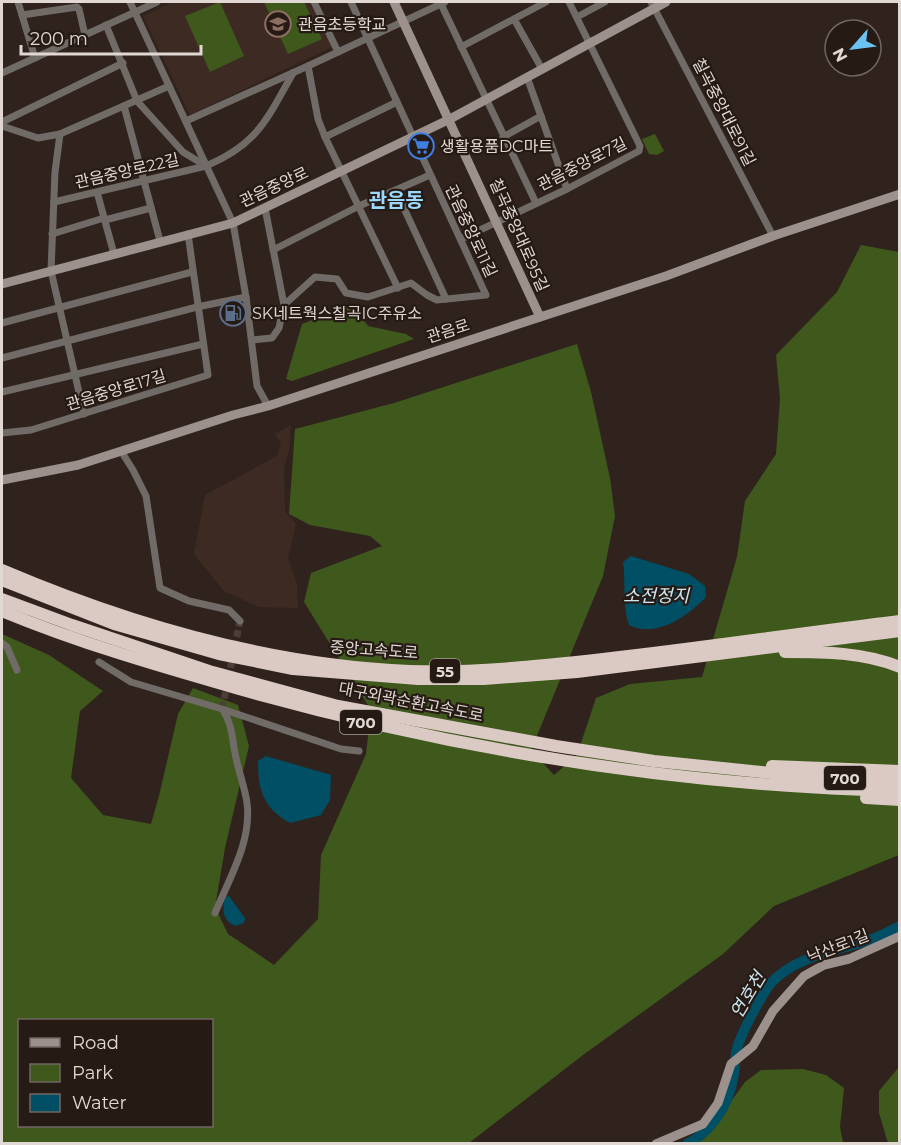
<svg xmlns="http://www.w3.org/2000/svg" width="901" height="1145" font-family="Montserrat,'Noto Sans KR',sans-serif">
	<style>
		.built { fill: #3d2b23 }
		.green { fill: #3f581c; fill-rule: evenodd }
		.water { fill: #004f65 }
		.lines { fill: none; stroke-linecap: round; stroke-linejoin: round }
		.river { stroke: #004f65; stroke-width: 10 }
		.street-tunnel { stroke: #4b3e39; stroke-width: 7; stroke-dasharray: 7 3.5; stroke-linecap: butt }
		.street { stroke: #716b68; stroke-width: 7 }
		.secondary { stroke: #9c918c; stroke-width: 9 }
		.highway { stroke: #dbcac3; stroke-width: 12 }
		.labels { text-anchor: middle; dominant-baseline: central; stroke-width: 4.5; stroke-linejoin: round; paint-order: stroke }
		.shield { fill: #261a14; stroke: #a99f9a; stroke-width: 1.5 }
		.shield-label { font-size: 15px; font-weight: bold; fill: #e1d8d4 }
		.poi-label { font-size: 16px; fill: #e1d8d4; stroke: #261a14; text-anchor: start }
		.street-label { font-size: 16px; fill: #e1d8d4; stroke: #261a14 }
		.water-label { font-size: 18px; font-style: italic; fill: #cce6f1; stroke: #261a14 }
		.quarter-label { font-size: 20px; font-weight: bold; fill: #9cd9fe; stroke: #261a14 }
	</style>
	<rect width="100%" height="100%" fill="#30231e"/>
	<g class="built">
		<polygon points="173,2 309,2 332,47 190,115 143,16"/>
		<polygon points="291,425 289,449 284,468 285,511 296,524 288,558 297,585 298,608 259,607 224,591 194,554 205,495 277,456 281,443 275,434"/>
	</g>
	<g class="green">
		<polygon points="220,2 244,56 210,72 185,16"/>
		<polygon points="264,2 304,2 322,39 288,54"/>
		<polygon points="655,134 664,151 657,155 649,154 642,139"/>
		<path d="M861 245 899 252V855L774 906 723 954 583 1055 469 1143 2 1144V634L49 655 103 691 80 711 71 778 103 815 151 824 159 796 178 714 193 688 238 705 249 746 225 848 215 907 228 934 274 965 318 919 321 855 366 754 371 710 304 602 311 573 382 546 370 536 310 525 289 514 295 429 394 403 577 344 591 392 610 478 615 516 603 576 531 750 554 775 577 755 596 698 630 684 702 677 737 557 745 501 776 454 780 399 776 355 837 292ZM20 1020H212V1126H20Z"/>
		<polygon points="352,305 368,326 406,334 414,339 292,381 286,379 302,324"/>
		<polygon points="899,1067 899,1143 888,1143 879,1113 879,1091"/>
		<polygon points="803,1069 826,1075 844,1088 840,1127 843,1143 692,1143 704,1139 745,1082 761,1070"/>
	</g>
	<g class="water">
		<path d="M631 556 689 574 705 586 706 597C688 616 656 639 629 625 622 605 626 584 623 562Z"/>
		<path d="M266 756 331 775 330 800 321 815 290 823C263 808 258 790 258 761Z"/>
		<path d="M229 896 245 918 244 923 235 926C222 920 222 909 225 897Z"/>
	</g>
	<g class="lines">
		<path class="river" d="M687 1144C712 1131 728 1106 733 1079 735 1070 735 1061 736 1052 739 1037 762 994 771 983 798 954 840 951 875 938 883 935 891 930 900 926"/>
		<polyline class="street-tunnel" points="222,709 240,621"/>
		<g class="street">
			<polyline points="18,2 35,58"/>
			<polyline points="130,2 233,223 246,297 257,386 268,406"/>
			<polyline points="314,2 338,52"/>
			<polyline points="440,2 536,203"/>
			<polyline points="651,2 773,236"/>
			<polyline points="22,15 77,7 79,9 85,35"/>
			<polyline points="577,17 605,2"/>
			<polyline points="514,19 542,69"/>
			<polyline points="106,25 137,101 183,152 206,166"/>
			<polyline points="461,47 546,2"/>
			<polyline points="2,73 157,2"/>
			<polyline points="527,77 567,189"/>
			<polyline points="124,106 160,241"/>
			<polyline points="186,121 308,66"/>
			<polyline points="2,122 123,63"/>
			<polyline points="2,126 38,138 60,134 169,86"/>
			<polyline points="60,134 55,172 51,271 84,414"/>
			<polyline points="325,137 397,102"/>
			<polyline points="503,137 541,116"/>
			<polyline points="396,191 446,299"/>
			<polyline points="97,192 114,254"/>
			<path d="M54 202 206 166C258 144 267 119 293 73"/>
			<polyline points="265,208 284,305"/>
			<polyline points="105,220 151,208"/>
			<polyline points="52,234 104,218"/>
			<polyline points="461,239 567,189 639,151 640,146 569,2"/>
			<polyline points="273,250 359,206 430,175"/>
			<polyline points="398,288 325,137 318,119 308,66 445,2"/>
			<polyline points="2,323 192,272"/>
			<polyline points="252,340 272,338 279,328 284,305 315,277 337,279 346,293 368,297 411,283 427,295 437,300 486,295 351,2"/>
			<polyline points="2,358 197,307 246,297"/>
			<polyline points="2,392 203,344"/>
			<polyline points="2,433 31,430 208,375 188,234"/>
			<polyline points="121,451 133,470 146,496 160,588 189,601 229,610 240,621"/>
			<polyline points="2,643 7,647 17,670"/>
			<polyline points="99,662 131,682 222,709 341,749 359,751"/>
			<path d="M215 913C229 879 252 841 247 803 245 788 239 773 236 758 232 740 233 726 223 710"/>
		</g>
		<g class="secondary">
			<polyline points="394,2 540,317"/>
			<polyline points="2,284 233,223 450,119 666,2"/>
			<polyline points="2,480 78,465 233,415 268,406 666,276 773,236 900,194"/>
			<polyline points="656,1144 703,1124 718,1103 731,1064 753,1046 773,1011 804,976 824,965 849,959 900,936"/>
		</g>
		<g class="highway">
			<path d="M2 570C131 625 268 665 410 671 475 673 539 666 603 659 702 648 800 633 900 621"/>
			<polyline points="2,580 114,624 219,654 293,669 418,679 484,679 577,672 900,631"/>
			<polyline points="2,599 72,625 209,671 338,706 556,746 654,761 791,775 900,781"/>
			<path d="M2 611C79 643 159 666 239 689 456 750 673 786 900 791"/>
			<path d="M785 652C824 652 863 652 900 667"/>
			<polyline points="772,766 900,771"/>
			<polyline points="866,798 900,800"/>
		</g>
	</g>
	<defs>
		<g id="school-ring" transform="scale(1.35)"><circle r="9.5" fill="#261a14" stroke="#8d6e63" stroke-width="1.5"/><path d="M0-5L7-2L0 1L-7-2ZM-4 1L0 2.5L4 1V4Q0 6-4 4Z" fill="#8d6e63"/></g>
		<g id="supermarket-ring" transform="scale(1.35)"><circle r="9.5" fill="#261a14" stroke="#3f7fe0" stroke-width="1.5"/><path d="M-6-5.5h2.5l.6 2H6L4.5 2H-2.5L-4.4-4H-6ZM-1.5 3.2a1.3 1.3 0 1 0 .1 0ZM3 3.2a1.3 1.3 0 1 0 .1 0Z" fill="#3f7fe0"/></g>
		<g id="fuel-ring" transform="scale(1.35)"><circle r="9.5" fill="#261a14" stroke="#5c6f8a" stroke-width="1.5"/><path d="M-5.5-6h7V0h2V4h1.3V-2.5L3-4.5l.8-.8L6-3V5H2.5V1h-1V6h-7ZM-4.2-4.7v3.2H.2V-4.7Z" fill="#5c6f8a"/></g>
	</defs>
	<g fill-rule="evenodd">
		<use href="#school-ring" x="278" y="24"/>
		<use href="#supermarket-ring" x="421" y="146"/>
		<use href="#fuel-ring" x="233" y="313"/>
	</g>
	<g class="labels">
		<g class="shield">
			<rect x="430" y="659" width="30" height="24" rx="4.5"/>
			<rect x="340" y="710" width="42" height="24" rx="4.5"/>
			<rect x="824" y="766" width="42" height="24" rx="4.5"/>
		</g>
		<g class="shield-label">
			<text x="445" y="671">55</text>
			<text x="361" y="722">700</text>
			<text x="845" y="778">700</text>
		</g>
		<g class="poi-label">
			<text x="298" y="24">관음초등학교</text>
			<text x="440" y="146">생활용품DC마트</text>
			<text x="252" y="313">SK네트웍스칠곡IC주유소</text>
		</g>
		<g class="street-label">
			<text transform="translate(724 112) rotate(63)">칠곡중앙대로91길</text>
			<text transform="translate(582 164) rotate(-27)">관음중앙로7길</text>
			<text transform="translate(127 171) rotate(-13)">관음중앙로22길</text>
			<text transform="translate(274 187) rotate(-25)">관음중앙로</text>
			<text transform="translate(471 231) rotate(65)">관음중앙로11길</text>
			<text transform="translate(519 235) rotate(66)">칠곡중앙대로95길</text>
			<text transform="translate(448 331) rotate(-18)">관음로</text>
			<text transform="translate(116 390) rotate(-17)">관음중앙로17길</text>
			<text transform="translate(374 650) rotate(4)">중앙고속도로</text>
			<text transform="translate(411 702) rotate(11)">대구외곽순환고속도로</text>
			<text transform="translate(838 946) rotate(-21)">낙산로1길</text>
		</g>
		<g class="water-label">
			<text x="656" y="596">소전정지</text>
			<text transform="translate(748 995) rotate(-59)">연호천</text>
		</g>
		<g class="quarter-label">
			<text x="396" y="200">관음동</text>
		</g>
	</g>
	<rect width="901" height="1145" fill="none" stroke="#e1d8d4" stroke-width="6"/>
	<rect x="18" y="1019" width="195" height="108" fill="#261a14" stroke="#716661" stroke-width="1.5"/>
	<rect x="30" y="1038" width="30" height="9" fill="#9c918c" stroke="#716661" stroke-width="1.5"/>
	<text x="72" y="1049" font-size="18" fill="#e1d8d4">Road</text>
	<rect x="30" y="1064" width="30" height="18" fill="#3f581c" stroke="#716661" stroke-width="1.5"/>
	<text x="72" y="1079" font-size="18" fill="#e1d8d4">Park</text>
	<rect x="30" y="1094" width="30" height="18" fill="#004f65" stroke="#716661" stroke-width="1.5"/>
	<text x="72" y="1109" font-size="18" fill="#e1d8d4">Water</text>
	<g transform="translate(853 48) rotate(242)"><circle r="28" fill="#261a14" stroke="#716661" stroke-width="1.5"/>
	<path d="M0-4.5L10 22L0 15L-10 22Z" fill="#6cc3f2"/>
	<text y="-9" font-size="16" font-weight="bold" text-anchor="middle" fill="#e1d8d4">N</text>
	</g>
	<path d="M21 45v9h180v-9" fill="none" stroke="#e1d8d4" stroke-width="3"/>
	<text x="30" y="45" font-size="18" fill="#e1d8d4" stroke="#261a14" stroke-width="4.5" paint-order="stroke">200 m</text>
</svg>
